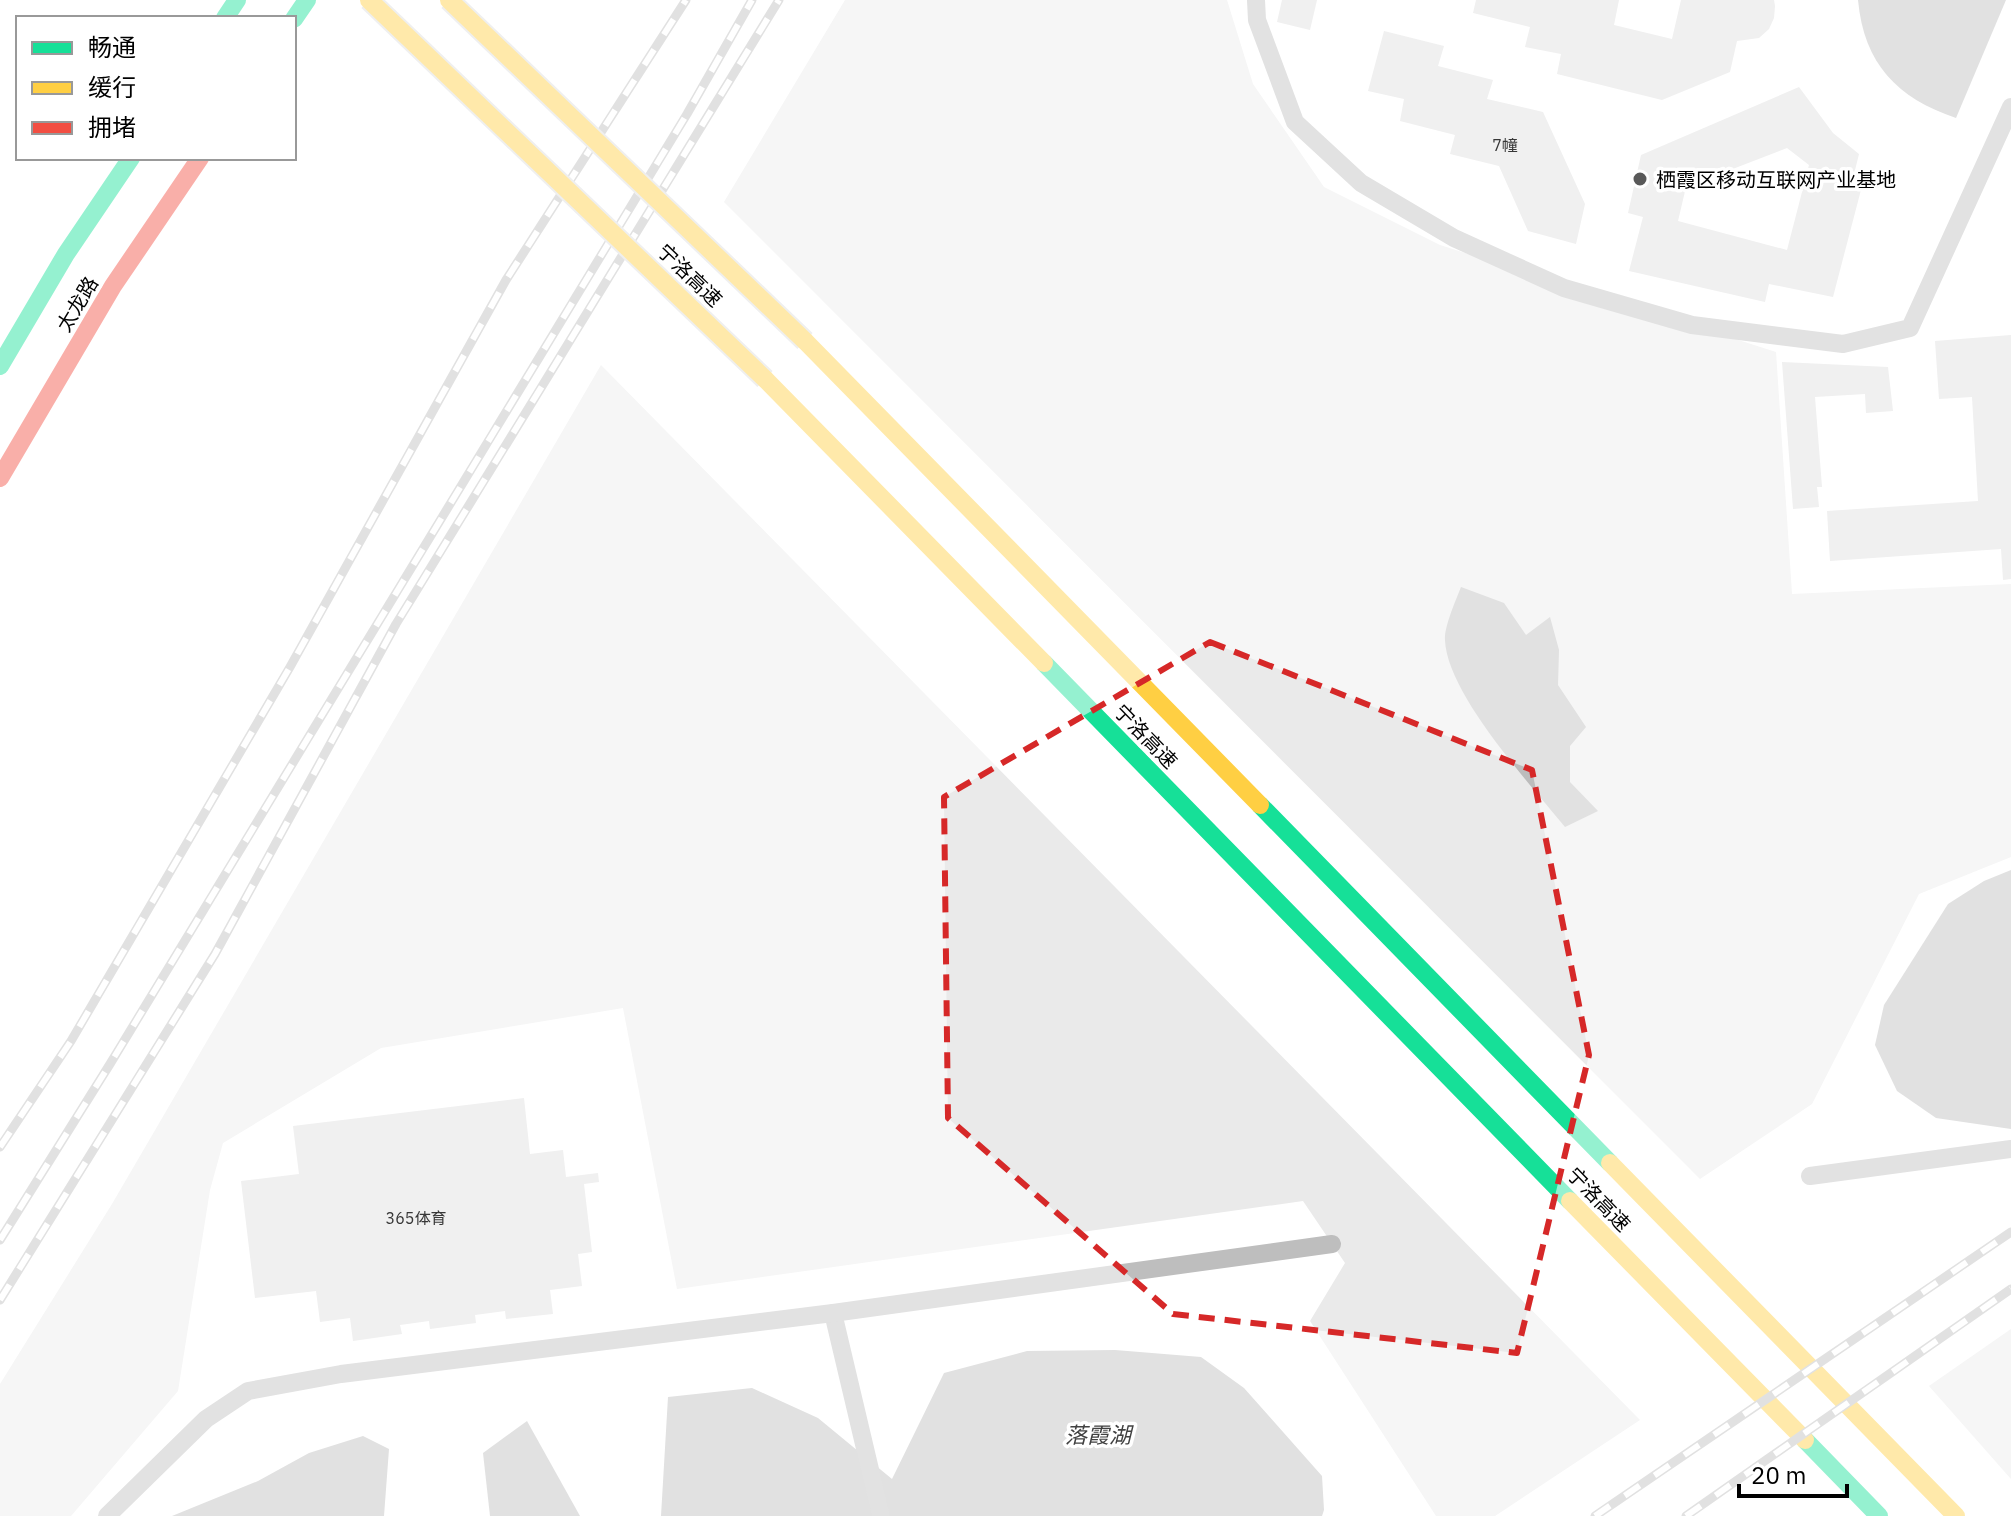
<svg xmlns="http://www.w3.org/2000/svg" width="2011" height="1516" font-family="'IBM Plex Sans','Noto Sans SC',sans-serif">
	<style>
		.green { fill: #eaeaea }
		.water { fill: #bcbcbc }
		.building { fill: #ddd; fill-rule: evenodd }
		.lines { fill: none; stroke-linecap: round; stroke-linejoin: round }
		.lane { stroke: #bebebe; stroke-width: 18 }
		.fast { stroke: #16e098; stroke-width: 18 }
		.slow { stroke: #ffcf43; stroke-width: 18 }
		.jam { stroke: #f24e42; stroke-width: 18 }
		.rail-casing { stroke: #bdbdbd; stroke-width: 9 }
		.rail { stroke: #fff; stroke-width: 6; stroke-dasharray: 18; stroke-linecap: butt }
		.slow-bridge-casing { stroke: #dbdbdb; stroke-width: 22; stroke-linecap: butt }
		.slow-bridge { stroke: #ffcf43; stroke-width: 18 }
		.marked { fill: none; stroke: #d62828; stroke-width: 6; stroke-dasharray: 16 10; stroke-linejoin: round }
		.poi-dot { fill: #595959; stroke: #fff; stroke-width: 3 }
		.labels { text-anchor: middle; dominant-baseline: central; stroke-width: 7; stroke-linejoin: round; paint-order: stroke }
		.number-label { font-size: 16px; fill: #373737 }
		.poi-label { font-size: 20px; fill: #000; stroke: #fff; text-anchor: start }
		.street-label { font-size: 20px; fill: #000; stroke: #fff }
		.water-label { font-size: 22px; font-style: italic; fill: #414141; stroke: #fff }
	</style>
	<rect width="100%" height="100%" fill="#fff"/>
	<g class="green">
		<polygon points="845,0 1227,0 1253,84 1324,187 1440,245 1776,352 1792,594 2011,584 2011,857 1919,894 1812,1104 1700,1179 724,202"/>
		<polygon points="601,365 1640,1420 1495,1516 1436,1516 1310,1321 1345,1263 1303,1201 677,1289 623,1008 381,1048 223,1143 210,1190 178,1391 71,1516 0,1516 0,1384 112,1204"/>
		<polygon points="2011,1329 2011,1479 1929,1386"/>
	</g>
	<g class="water">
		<path d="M1858 0H2006L1956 118C1897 98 1864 64 1858 0Z"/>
		<path d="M1461 587 1504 603 1526 635 1550 617 1559 650 1558 685 1586 727 1570 746V782L1598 811 1565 827C1531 785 1447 694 1445 640 1444 627 1456 600 1461 587Z"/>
		<polygon points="2011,870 2011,1129 1936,1118 1897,1091 1875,1045 1884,1005 1948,904 1984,881"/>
		<polygon points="1115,1350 1201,1357 1244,1388 1322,1476 1324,1510 1322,1516 661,1516 668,1397 752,1388 818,1418 892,1479 944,1373 1027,1351"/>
		<polygon points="527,1421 580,1516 490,1516 483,1453"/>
		<polygon points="363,1436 389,1449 384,1516 172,1516 258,1481 309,1453"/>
	</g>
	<g class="building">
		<polygon points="1282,0 1317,0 1310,30 1277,22"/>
		<polygon points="1476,0 1619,0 1614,25 1672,39 1681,0 1774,0 1775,6 1774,18 1769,29 1759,38 1737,41 1730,72 1662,100 1557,74 1561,54 1525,47 1530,27 1473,13"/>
		<polygon points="1384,31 1444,46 1438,66 1493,80 1487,99 1543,112 1585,204 1576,244 1528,231 1499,166 1450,154 1455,135 1400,121 1404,99 1368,91"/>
		<path d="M1799 87 1833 133 1859 154 1852 182 1862 186 1833 297 1769 284 1765 302 1629 271 1643 217 1628 213 1641 155ZM1787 148 1809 165 1787 250 1678 221 1686 187Z"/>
		<polygon points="2011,335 2011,579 2003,580 2001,549 1830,561 1827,511 1978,501 1972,397 1939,399 1935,341"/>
		<polygon points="1782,362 1888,367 1893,411 1866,413 1865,394 1815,397 1822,487 1817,487 1819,507 1793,509"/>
		<polygon points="524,1098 530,1154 563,1150 566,1177 598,1173 599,1182 584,1184 592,1252 578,1254 582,1286 550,1290 553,1314 506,1319 505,1311 475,1315 476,1323 430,1329 429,1321 400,1325 402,1334 353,1341 350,1318 320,1322 316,1291 255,1298 241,1181 299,1174 293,1126"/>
	</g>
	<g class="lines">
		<g class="lane">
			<polyline points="1256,0 1257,20 1295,122 1361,183 1454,238 1564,288 1692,325 1843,344 1910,328 2011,107"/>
			<polyline points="1810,1176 2011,1149"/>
			<polyline points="833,1313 881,1516"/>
			<polyline points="107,1516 206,1419 248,1391 341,1374 833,1313 1332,1244"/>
		</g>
		<g class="fast">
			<polyline points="225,18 237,0"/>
			<polyline points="294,19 307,0"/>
			<polyline points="0,366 66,254 131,158"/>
			<polyline points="1044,663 1570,1201"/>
			<polyline points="1260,805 1610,1163"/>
			<polyline points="1805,1440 1879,1516"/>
		</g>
		<g class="slow">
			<polyline points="805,341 1260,805"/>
			<polyline points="765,379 1044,663"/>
			<polyline points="1610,1163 1956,1516"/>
			<polyline points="1570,1201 1805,1440"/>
		</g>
		<polyline class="jam" points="0,478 113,286 200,158"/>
		<g class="rail-casing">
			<g id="rail">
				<polyline points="0,1147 71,1041 290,667 506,280 686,0"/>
				<polyline points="0,1240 110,1064 687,114 752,0"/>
				<polyline points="0,1300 215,954 396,624 779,0"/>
				<polyline points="1595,1516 2011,1232"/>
				<polyline points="1686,1516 2011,1289"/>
			</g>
		</g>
		<use href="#rail" class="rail"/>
		<g class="slow-bridge-casing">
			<g id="slow-bridge">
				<polyline points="369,0 765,379"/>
				<polyline points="449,0 805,341"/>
			</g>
		</g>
		<use href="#slow-bridge" class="slow-bridge"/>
	</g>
	<path d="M0 0H2011V1516H0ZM1210 642 1532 770 1589 1055 1517 1353 1173 1314 948 1118 944 797Z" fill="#fff" fill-opacity=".55" fill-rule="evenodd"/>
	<path class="marked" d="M1210 642 1532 770 1589 1055 1517 1353 1173 1314 948 1118 944 797Z"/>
	<circle class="poi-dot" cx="1640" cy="179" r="8"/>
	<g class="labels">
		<g class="number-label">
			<text x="1505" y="145">7幢</text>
			<text x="416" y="1218">365体育</text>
		</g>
		<g class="poi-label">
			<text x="1656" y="179">栖霞区移动互联网产业基地</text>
		</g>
		<g class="street-label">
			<text transform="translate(690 275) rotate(44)">宁洛高速</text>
			<text transform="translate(77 304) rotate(-59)">太龙路</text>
			<text transform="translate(1146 736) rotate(46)">宁洛高速</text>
			<text transform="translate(1599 1199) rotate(46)">宁洛高速</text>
		</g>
		<g class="water-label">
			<text x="1098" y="1434">落霞湖</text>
		</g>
	</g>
	<rect x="16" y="16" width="280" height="144" fill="#ffffff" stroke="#999999" stroke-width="2"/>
	<rect x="32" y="42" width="40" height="12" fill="#16e098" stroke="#999999" stroke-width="2"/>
	<text x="88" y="56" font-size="24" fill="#000000">畅通</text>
	<rect x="32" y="82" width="40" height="12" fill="#ffcf43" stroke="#999999" stroke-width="2"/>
	<text x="88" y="96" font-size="24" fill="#000000">缓行</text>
	<rect x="32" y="122" width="40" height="12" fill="#f24e42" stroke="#999999" stroke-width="2"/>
	<text x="88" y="136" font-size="24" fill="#000000">拥堵</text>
	<path d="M1739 1484v12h108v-12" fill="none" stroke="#000000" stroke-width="4"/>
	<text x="1751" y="1484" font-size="24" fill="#000000" stroke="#ffffff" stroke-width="6" paint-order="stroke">20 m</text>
</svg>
